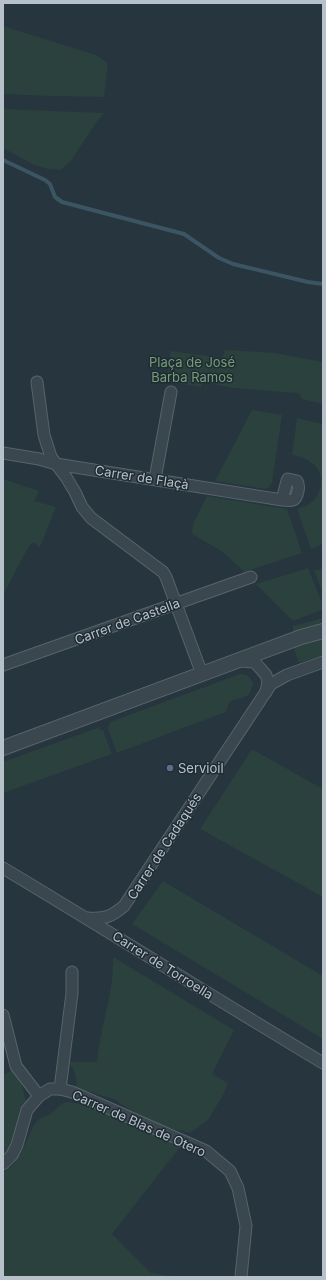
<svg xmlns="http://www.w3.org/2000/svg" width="326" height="1280" font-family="Inter,sans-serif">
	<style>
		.green { fill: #2a413d }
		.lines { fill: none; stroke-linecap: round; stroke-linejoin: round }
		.stream { stroke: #3b5563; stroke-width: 4 }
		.minor-casing { stroke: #58646c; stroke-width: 13 }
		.tertiary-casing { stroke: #58646c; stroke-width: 16 }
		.minor { stroke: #3a474e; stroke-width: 11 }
		.tertiary { stroke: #3a474e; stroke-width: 14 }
		.service-dot { fill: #5c6f8a; stroke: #1f2c33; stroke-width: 1.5 }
		.labels { text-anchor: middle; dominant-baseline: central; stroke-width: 3; stroke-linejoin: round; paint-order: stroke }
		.park-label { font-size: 13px; fill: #769d77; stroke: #1f2c33 }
		.street-label { font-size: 13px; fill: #b7c1c9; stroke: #1f2c33 }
		.poi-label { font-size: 13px; fill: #b7c1c9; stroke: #1f2c33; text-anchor: start }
	</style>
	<rect width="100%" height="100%" fill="#27353e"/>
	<g class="green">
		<polygon points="3,26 96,55 108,63 104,97 50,96 3,94"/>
		<polygon points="3,109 104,113 95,124 71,161 60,170 49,169 34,165 3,148"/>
		<polygon points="225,350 275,353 323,362 323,404 302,399 299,394 297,393 233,388 202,382 201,387 181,384 177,377 167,375 171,351 222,358"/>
		<polygon points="252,410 282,415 272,483 268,488 265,489 215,481"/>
		<path d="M297 418 323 424V544L311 549 297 509C302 507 308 505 312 502 316 499 318 494 320 489 323 476 319 466 307 460 302 457 297 456 292 455Z"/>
		<polygon points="3,479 39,491 34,501 56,507 39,549 38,546 34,542 30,544 3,595"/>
		<polygon points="207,496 287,509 302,553 244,572 223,552 192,534 193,524"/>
		<polygon points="323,562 323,593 314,571 323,568 321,563"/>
		<polygon points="308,568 323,605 323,609 293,621 256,584"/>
		<polygon points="323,618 323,623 293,632 293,626"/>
		<polygon points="323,638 323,655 299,663 293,647"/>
		<path d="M240 674C247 674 250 677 253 683 250 705 234 694 228 705 227 707 227 710 226 712L117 753 108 729 110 722Z"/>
		<polygon points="97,728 103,730 112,754 3,793 3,762"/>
		<polygon points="252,749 323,789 323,897 200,829"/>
		<polygon points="163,881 323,976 323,1039 132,924"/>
		<path d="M113 957 234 1030 212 1074 228 1083 223 1095 208 1120 190 1133 169 1128 130 1110 116 1100 77 1088C75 1074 77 1073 68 1062H97C100 1027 114 993 113 957Z"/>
		<polygon points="12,1070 20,1079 25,1097 27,1110 3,1164 3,1075"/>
		<path d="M66 1102 76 1103 89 1106 180 1147 112 1234 151 1273 178 1277H3V1172C21 1163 26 1138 36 1122 40 1118 45 1117 50 1114 56 1110 59 1105 66 1102Z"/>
	</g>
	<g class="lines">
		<polyline class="stream" points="3,160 45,180 50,184 55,197 62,202 184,234 219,258 233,264 308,282 323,284"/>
		<g class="minor-casing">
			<g id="minor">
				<polyline points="37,382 44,435 51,457 66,477 75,492 82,507 91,518 163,572 166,577 202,674"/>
				<path d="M3 453 39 459 56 464 282 500C292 501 296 502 298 491 299 487 299 485 297 481L288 479 287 481 282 500"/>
				<polyline points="155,479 171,392"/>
				<polyline points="240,661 254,662 260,668 266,675 268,682 266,692"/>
				<polyline points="3,665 251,577"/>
				<path d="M3 868C110 932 216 999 323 1063"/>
				<path d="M88 918C105 919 111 917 124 906L271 684 287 675 323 662"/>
				<polyline points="3,1015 16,1066 39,1096"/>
				<polyline points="60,1089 72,993 72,972"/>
				<polyline points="3,1164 12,1155 17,1145 27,1110 39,1096 50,1089 60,1089 72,1092 206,1151 230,1171 238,1188 246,1226 241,1277"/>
			</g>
		</g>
		<g class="tertiary-casing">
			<polyline id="tertiary" points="3,748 301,637 323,631"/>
		</g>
		<use href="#minor" class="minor"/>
		<use href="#tertiary" class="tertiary"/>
	</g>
	<circle class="service-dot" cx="170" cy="768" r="4"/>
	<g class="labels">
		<g class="park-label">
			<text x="192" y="362">Plaça de José<tspan x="192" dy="15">Barba Ramos</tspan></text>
		</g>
		<g class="street-label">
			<text transform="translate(142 477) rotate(9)">Carrer de Flaçà</text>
			<text transform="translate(127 621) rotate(-20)">Carrer de Castella</text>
			<text transform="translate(164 846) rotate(-57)">Carrer de Cadaqués</text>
			<text transform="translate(163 965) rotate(32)">Carrer de Torroella</text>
			<text transform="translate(139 1123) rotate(24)">Carrer de Blas de Otero</text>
		</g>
		<g class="poi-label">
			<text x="178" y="768">Servioil</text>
		</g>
	</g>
	<rect width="326" height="1280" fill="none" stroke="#b7c1c9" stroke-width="8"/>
</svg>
